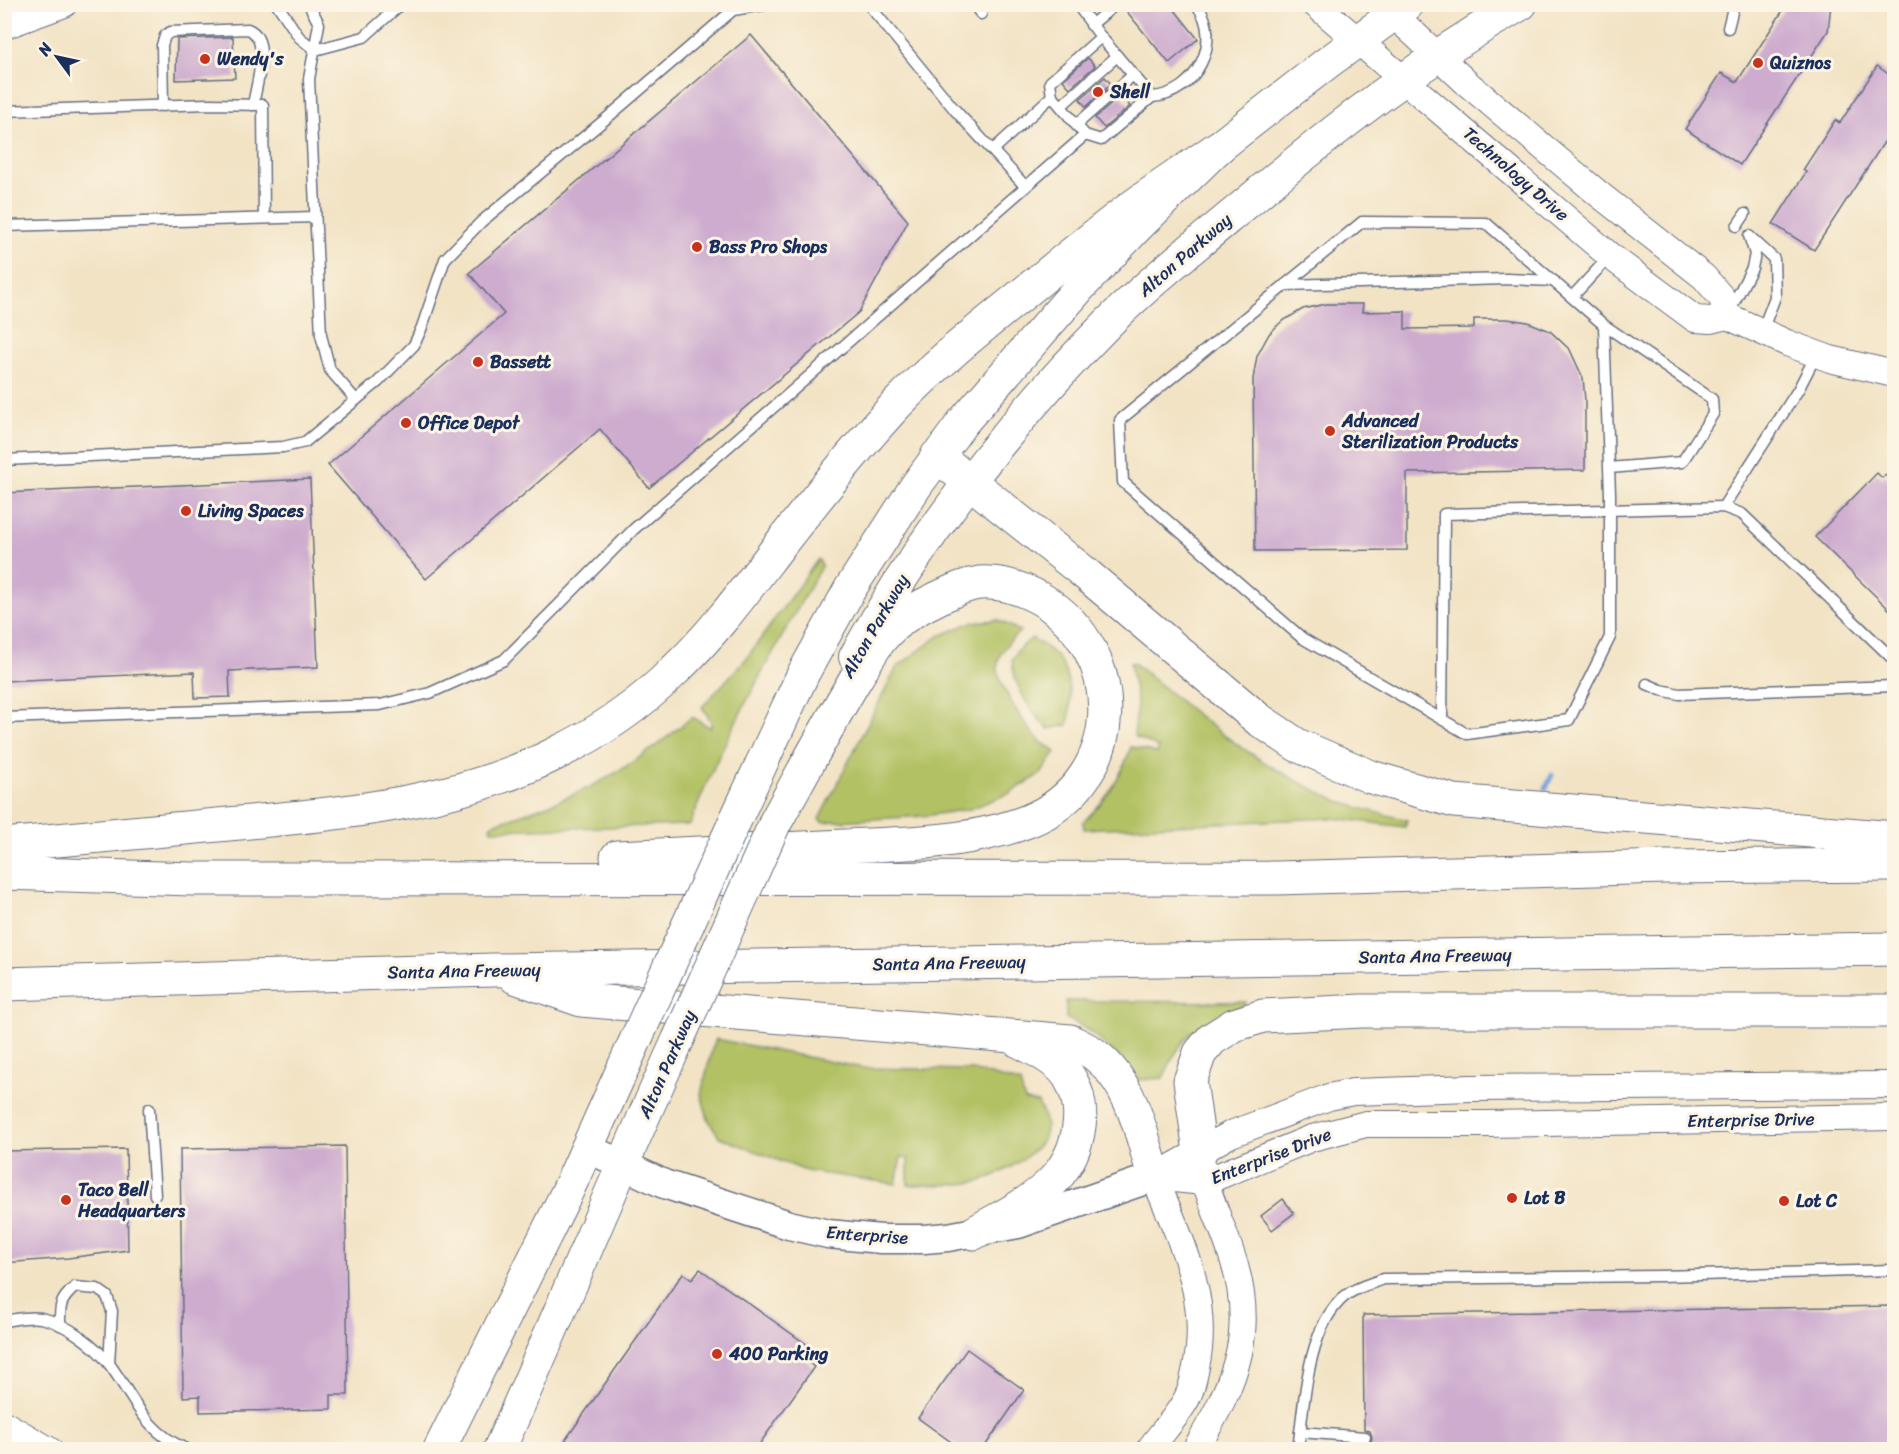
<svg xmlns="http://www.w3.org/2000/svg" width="1899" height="1454" font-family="Sriracha,sans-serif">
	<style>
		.green { fill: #b2c164; stroke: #667861; stroke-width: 1.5 }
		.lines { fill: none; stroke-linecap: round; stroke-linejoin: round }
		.stream { stroke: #6f9dd7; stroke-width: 5 }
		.building { fill: #cdaccf }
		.service-casing { stroke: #666e82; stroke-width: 13 }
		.tertiary-casing { stroke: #666e82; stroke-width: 28 }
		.secondary-casing { stroke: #666e82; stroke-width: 31 }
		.primary-casing { stroke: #666e82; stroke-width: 34 }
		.motorway-casing { stroke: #666e82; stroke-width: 35 }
		.service { stroke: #fff; stroke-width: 10 }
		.tertiary { stroke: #fff; stroke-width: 26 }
		.secondary { stroke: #fff; stroke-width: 28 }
		.primary { stroke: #fff; stroke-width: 32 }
		.motorway { stroke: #fff; stroke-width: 33 }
		.primary-bridge-casing { stroke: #666e82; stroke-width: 34; stroke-linecap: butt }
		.primary-bridge { stroke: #fff; stroke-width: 32 }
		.poi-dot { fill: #c8321e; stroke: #fcf5e5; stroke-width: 2 }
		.labels { text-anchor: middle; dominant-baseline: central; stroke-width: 6; stroke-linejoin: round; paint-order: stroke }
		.poi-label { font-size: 18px; font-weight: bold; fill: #1b2f5e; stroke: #fcf5e5; text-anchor: start }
		.street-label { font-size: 18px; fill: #1b2f5e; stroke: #fcf5e5 }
	</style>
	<rect width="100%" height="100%" fill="#fcf5e5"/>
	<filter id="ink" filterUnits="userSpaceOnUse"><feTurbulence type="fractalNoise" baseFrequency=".0167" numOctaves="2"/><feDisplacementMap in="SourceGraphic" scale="12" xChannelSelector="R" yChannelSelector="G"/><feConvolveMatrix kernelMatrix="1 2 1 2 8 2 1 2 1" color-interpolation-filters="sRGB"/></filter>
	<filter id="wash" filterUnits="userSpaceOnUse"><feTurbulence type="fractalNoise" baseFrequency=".008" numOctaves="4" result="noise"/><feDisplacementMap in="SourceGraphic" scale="24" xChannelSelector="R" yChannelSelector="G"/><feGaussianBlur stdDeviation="1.35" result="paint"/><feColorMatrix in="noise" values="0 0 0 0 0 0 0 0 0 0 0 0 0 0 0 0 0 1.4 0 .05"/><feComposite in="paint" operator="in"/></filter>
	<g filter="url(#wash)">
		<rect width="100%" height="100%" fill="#f2e3c5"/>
		<g class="green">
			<path d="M818 559 822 565C775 650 724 733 690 825L491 830 490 826 495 823C527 813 559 802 590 787 626 769 660 744 692 717L711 728V721L702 707 746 659Z"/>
			<path d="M998 620 1020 631C1012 639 1001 649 998 661 994 682 1026 727 1040 741 1045 745 1051 748 1056 752L1041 774 1010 793 970 809 924 816 822 822 819 819 897 667 939 636 972 622Z"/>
			<path d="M1032 638C1042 645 1055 652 1061 663 1071 680 1072 707 1068 725L1048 729C1029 710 1014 688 1012 660L1018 650Z"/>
			<path d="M1130 663H1134C1194 714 1255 764 1328 796 1353 808 1381 813 1407 820L1405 827 1333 818 1084 829 1083 822C1108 798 1120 780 1131 747L1157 753 1159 748 1134 736 1137 703Z"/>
			<path d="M1066 1001 1246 1002 1244 1006C1197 1022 1184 1031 1163 1078L1141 1080C1118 1056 1096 1032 1066 1018Z"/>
			<path d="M716 1039 863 1068 972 1070 1020 1083 1025 1101 1038 1103C1043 1112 1048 1124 1045 1134 1038 1156 990 1181 969 1183 949 1186 928 1184 908 1185V1158L901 1157 896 1184 806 1171 719 1137 708 1119 701 1094 712 1049Z"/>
		</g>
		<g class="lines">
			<polyline class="stream" points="1546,788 1552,775"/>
		</g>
		<g id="blocks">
			<g class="building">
				<polygon points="1123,4 1170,4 1198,39 1169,63 1123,7"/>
				<polygon points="1787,4 1831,4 1828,31 1740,165 1685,129 1721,73 1737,82"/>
				<polygon points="751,35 908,221 859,312 649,488 600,429 426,579 328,465 504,314 469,273"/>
				<polygon points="233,37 235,78 176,80 177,39"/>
				<polygon points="1088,58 1095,66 1070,88 1063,80"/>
				<polygon points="1877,66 1894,78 1894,127 1814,250 1773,224 1806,172 1803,170 1835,120 1840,123"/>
				<polygon points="1105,77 1111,84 1086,107 1080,99"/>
				<polygon points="1121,96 1130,106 1104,128 1095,118"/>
				<polygon points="1326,304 1363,304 1362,312 1405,311 1405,329 1474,328 1474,319 1507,319 1528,322 1550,331 1570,350 1583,378 1585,400 1585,470 1407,473 1407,550 1255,551 1253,379 1257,356 1269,334 1281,322 1303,309"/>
				<polygon points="1877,473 1882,478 1885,475 1894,484 1894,614 1815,537"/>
				<polygon points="310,479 318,667 229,671 230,697 195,698 194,672 4,681 4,493"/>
				<polygon points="345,1146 348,1395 331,1395 331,1409 200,1412 200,1396 183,1397 180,1149"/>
				<polygon points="126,1149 128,1250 68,1258 4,1263 4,1151"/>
				<polygon points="1283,1199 1294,1213 1272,1230 1261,1216"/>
				<polygon points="700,1269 813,1349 805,1360 814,1367 756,1449 559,1449 683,1273 692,1279"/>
				<polygon points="1894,1306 1894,1449 1365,1449 1365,1444 1371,1442 1372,1437 1370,1431 1364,1429 1363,1315"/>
				<polygon points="967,1349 1024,1390 983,1449 961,1449 918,1418"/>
			</g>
		</g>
	</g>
	<g filter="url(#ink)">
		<use href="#blocks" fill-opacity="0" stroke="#666e82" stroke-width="1.5"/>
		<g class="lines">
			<g class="service-casing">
				<g id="service">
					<polyline points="277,4 299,37 315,50"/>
					<polyline points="309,4 319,24 309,79 321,335 330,370 356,400"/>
					<polyline points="868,4 955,110 1025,186"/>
					<polyline points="973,4 981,14"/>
					<polyline points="1091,25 1116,4"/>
					<polyline points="1728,28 1734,4"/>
					<polyline points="315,50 364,37 401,4"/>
					<polyline points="1052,96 1050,82 1101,37 1079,7"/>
					<path d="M1152 97C1195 95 1225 40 1196 4"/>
					<path d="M163 106 162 45 165 36 170 32 248 29C272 39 256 85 253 105"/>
					<polyline points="1061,106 1117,56"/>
					<polyline points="4,111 208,104 263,105 264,218"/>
					<polyline points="1076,125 1133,75"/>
					<polyline points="993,150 1052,96 1085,135 1101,140 1152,97 1101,37"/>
					<polyline points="4,226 315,217"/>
					<polyline points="1737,226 1745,214"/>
					<polyline points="1749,236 1774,259 1775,297 1762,331"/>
					<polyline points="1285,285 1507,279 1554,281"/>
					<polyline points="1572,297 1610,256"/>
					<polyline points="1730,310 1752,268 1755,254 1750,239"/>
					<polyline points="1604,325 1610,495 1610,637 1569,720 1467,734 1302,638 1123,482 1120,420 1362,222 1486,223 1604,325 1712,399 1713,414 1682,462 1609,468"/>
					<polyline points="4,460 283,447 305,442 378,382 414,345 422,327 445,259 481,222 607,118 733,10 769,4"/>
					<polyline points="1723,507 1798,390 1816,355"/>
					<polyline points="1647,684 1661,690 1679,694 1894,686"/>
					<polyline points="4,718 380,705 430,693 504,660 634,529 1085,135"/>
					<polyline points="1442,719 1444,514 1723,507 1742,514 1894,660"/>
					<polyline points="149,1109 155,1195"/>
					<path d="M4 1321C17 1319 29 1316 41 1318 66 1323 95 1345 110 1365 134 1398 145 1432 186 1449"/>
					<path d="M60 1325C60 1306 59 1301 75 1287L97 1289 107 1296 112 1311 109 1364"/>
					<polyline points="1300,1432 1365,1437"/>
					<path d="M1298 1450C1304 1404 1307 1327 1345 1296 1356 1287 1370 1284 1383 1279L1660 1276 1894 1270"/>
				</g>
			</g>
			<g class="tertiary-casing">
				<g id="tertiary">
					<polyline points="1315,4 1610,256 1695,319 1711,320 1727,316 1787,343 1830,359 1894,374"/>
					<polyline points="1382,4 1468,84 1600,195 1704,277 1722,298 1727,316"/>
					<polyline points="4,26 64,4"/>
					<polyline points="1154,1177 1231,1134 1329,1097 1353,1092 1471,1088 1894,1085"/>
					<polyline points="1154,1177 1204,1182 1312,1138 1366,1124 1487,1124 1894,1117"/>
					<polyline points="4,1424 49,1450"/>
					<path d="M1149 1450C1161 1433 1178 1416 1187 1398 1192 1389 1194 1377 1196 1367 1211 1299 1180 1238 1154 1177"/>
					<path d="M1195 1450C1237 1380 1259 1328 1229 1247 1220 1220 1206 1193 1202 1164"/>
				</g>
			</g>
			<g class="secondary-casing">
				<polyline id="secondary" points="587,1148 664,1184 789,1225 828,1234 881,1239 924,1239 948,1237 1018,1224 1154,1177"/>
			</g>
			<g class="primary-casing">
				<g id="primary">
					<path d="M855 657C923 533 1010 422 1109 322 1153 279 1202 240 1249 201 1335 128 1423 60 1521 4"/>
					<polyline points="734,823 803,674 850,589 916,486 962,423 1081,286 1139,225 1219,147 1327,63 1408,4"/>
					<polyline points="439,1450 568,1190 637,1037"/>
					<path d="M499 1450C560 1314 616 1176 678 1040"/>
				</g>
			</g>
			<g class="motorway-casing">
				<g id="motorway">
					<polyline points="937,456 1081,570 1258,719 1297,745 1371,777 1454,801 1894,838"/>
					<path d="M4 845C83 838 161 830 239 823 346 813 457 803 555 754 599 733 640 705 675 670 714 633 746 589 779 546 817 497 855 449 897 404 934 365 977 331 1019 297 1055 268 1091 238 1128 210 1158 188 1189 168 1219 147"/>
					<path d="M617 857C693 853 769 849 845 846 904 843 973 843 1028 821 1126 782 1130 652 1041 599 1023 589 1000 581 979 583 964 585 951 592 938 598 921 606 906 614 892 627 876 641 866 662 855 680 827 727 801 775 775 823"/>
					<polyline points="4,873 192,879 1277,878 1666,867 1894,865"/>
					<path d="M515 977 581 1000 1070 1041C1078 1045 1087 1049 1094 1054 1132 1082 1142 1135 1154 1177"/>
					<polyline points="4,984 493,970 1894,949"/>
					<polyline points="1200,1152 1190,1081 1200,1053 1212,1039 1234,1025 1263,1016 1362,1011 1894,1011"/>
					<path d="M974 1233C999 1218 1030 1204 1051 1183 1078 1156 1090 1111 1069 1077 1060 1061 1033 1048 1017 1040"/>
				</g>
			</g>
			<use href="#service" class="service"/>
			<use href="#tertiary" class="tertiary"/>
			<use href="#secondary" class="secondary"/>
			<use href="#primary" class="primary"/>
			<use href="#motorway" class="motorway"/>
			<g class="primary-bridge-casing">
				<g id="primary-bridge">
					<polyline points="637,1037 734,823"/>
					<polyline points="678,1040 775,823"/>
				</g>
			</g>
			<use href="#primary-bridge" class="primary-bridge"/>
		</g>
	</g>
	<g class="poi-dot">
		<circle cx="205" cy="59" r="6"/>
		<circle cx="1758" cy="63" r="6"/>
		<circle cx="1098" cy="92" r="6"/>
		<circle cx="697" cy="247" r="6"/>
		<circle cx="478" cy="362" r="6"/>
		<circle cx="406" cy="423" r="6"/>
		<circle cx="1330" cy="431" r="6"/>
		<circle cx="186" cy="511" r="6"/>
		<circle cx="1512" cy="1198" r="6"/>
		<circle cx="66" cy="1200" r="6"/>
		<circle cx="1784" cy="1201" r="6"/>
		<circle cx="717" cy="1354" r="6"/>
	</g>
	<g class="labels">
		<g class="poi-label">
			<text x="217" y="59">Wendy's</text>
			<text x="1770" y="63">Quiznos</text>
			<text x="1110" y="92">Shell</text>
			<text x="709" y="247">Bass Pro Shops</text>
			<text x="490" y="362">Bassett</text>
			<text x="1342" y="421">Advanced<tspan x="1342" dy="21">Sterilization Products</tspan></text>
			<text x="418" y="423">Office Depot</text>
			<text x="198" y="511">Living Spaces</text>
			<text x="78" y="1190">Taco Bell<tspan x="78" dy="21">Headquarters</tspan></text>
			<text x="1524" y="1198">Lot B</text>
			<text x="1796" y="1201">Lot C</text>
			<text x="729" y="1354">400 Parking</text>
		</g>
		<g class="street-label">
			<text transform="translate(1516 174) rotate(41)">Technology Drive</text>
			<text transform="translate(1185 255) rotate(-41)">Alton Parkway</text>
			<text transform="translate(875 626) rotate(-60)">Alton Parkway</text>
			<text transform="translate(1435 956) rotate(-1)">Santa Ana Freeway</text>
			<text transform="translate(949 963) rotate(-1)">Santa Ana Freeway</text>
			<text transform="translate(464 971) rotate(-1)">Santa Ana Freeway</text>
			<text transform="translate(667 1064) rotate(-66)">Alton Parkway</text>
			<text transform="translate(1751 1120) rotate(-1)">Enterprise Drive</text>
			<text transform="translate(1271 1156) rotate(-21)">Enterprise Drive</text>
			<text transform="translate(867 1235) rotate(4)">Enterprise</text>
		</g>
	</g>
	<rect width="1899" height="1454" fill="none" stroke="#fcf5e5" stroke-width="24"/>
	<g transform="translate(57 57) rotate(303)" stroke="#fcf5e5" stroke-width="4.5" paint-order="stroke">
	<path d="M0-4.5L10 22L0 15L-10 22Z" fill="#1b2f5e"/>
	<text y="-9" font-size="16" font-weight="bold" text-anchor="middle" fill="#1b2f5e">N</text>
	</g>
</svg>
